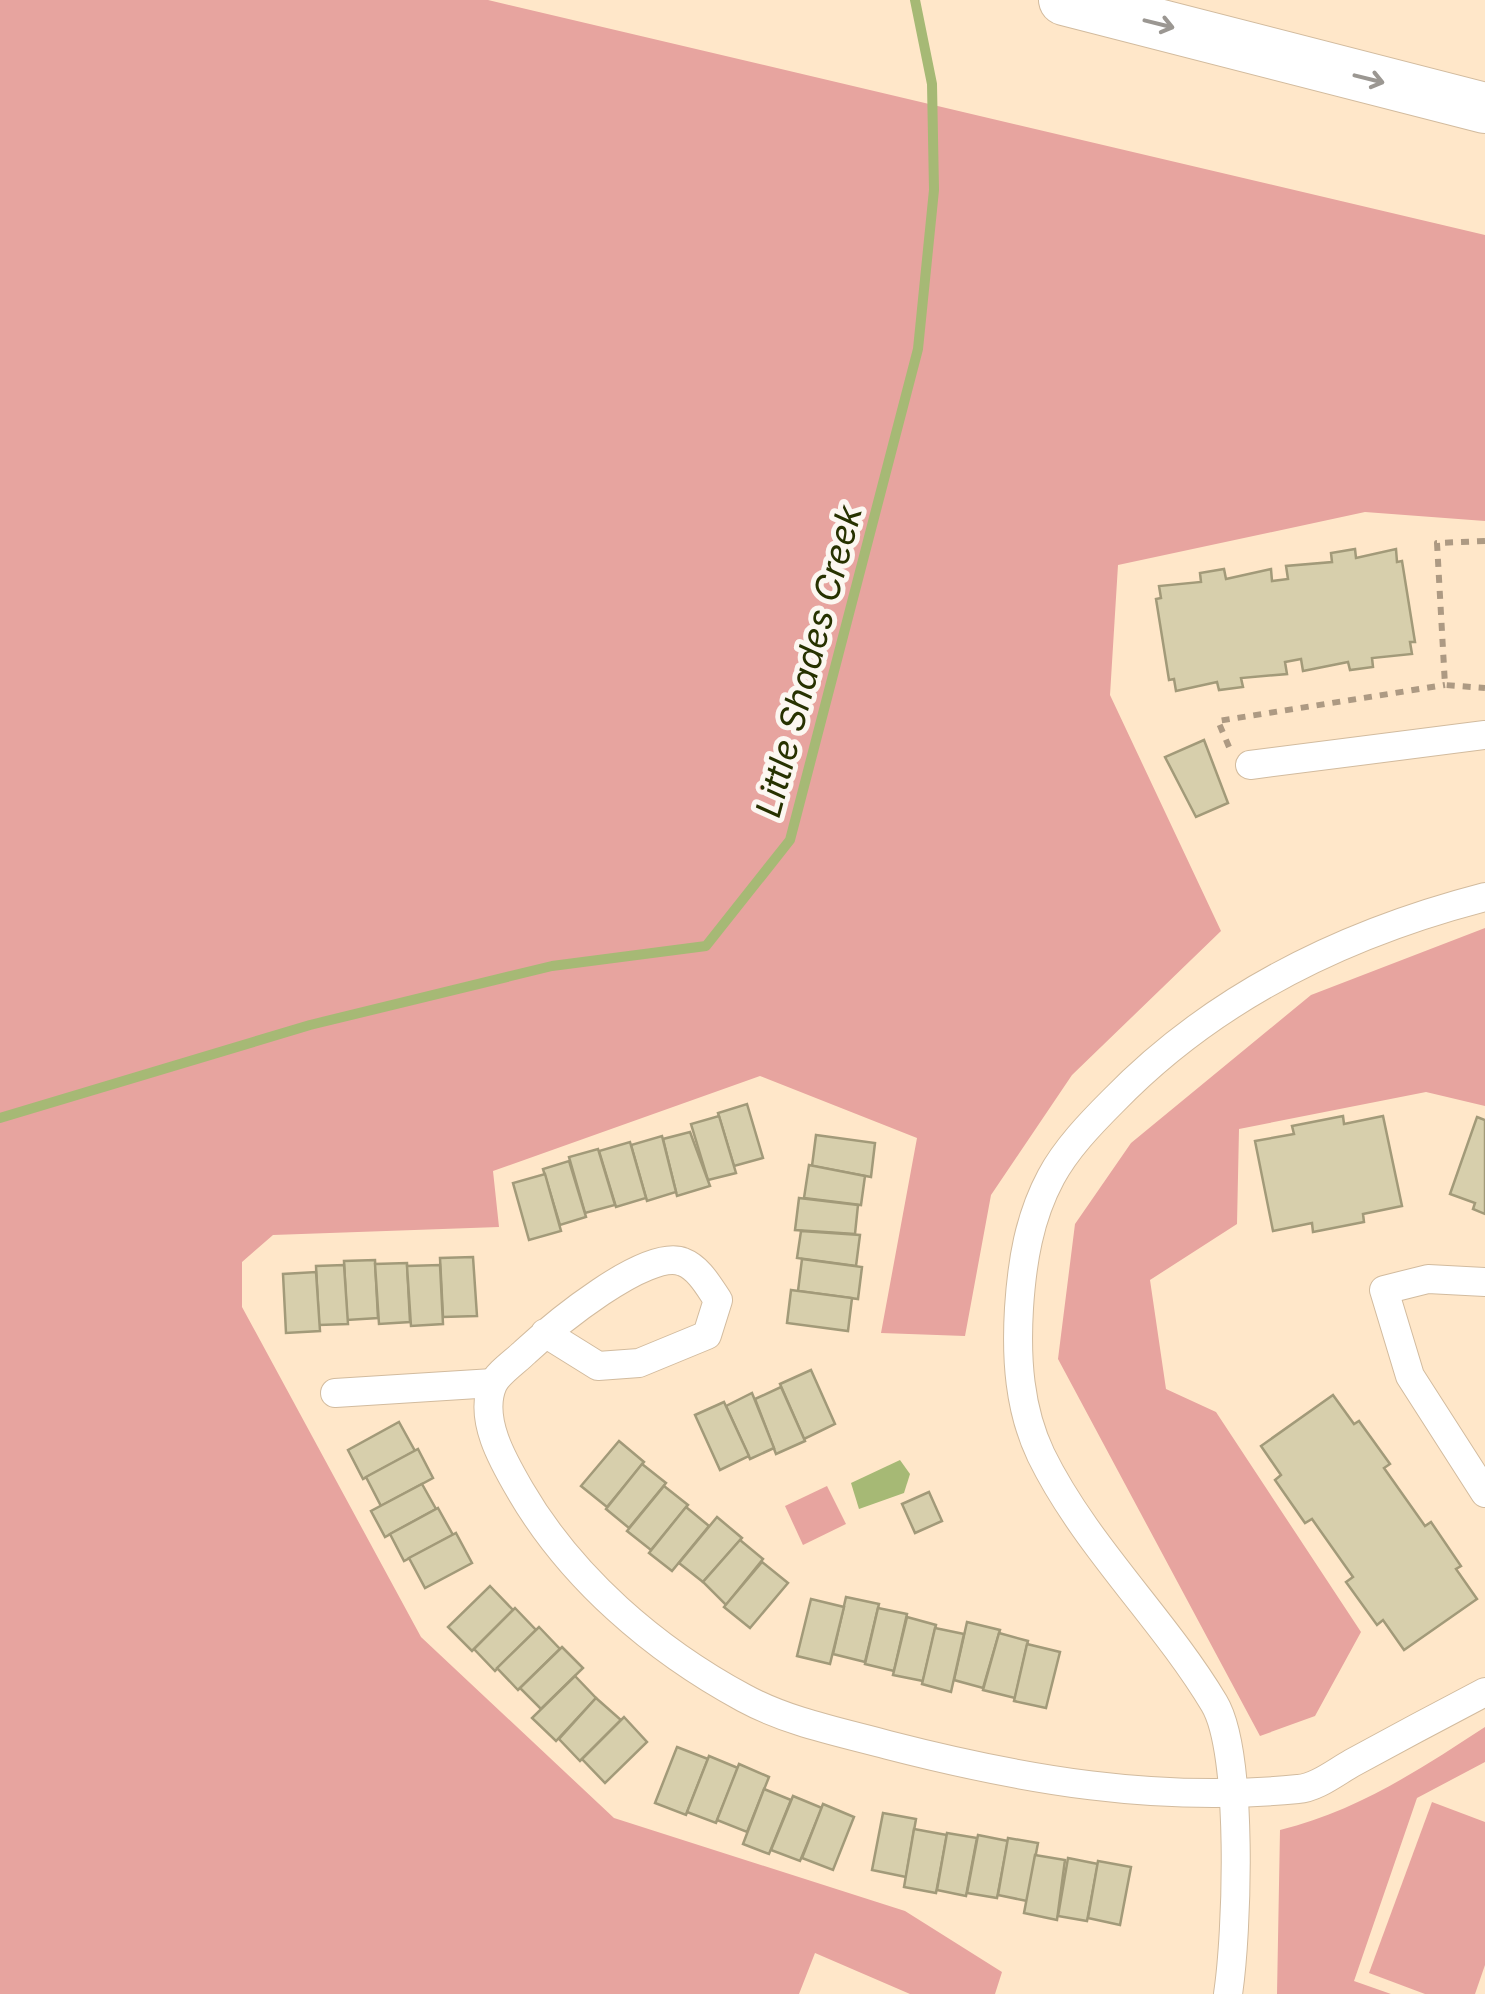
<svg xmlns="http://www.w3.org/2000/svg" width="1485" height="1994" font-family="Inter,sans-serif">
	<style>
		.green { fill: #e7a49f }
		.water { fill: #a6b975 }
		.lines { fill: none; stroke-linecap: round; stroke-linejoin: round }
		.stream { stroke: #a6b975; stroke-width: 10 }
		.building { fill: #d7cfac; stroke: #a29a79; stroke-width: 2.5 }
		.street-casing { stroke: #d2bb9e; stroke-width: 30 }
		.highway-casing { stroke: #d2bb9e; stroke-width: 52 }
		.path { stroke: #ad9a83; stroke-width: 6; stroke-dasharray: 8 8; stroke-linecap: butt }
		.street { stroke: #fff; stroke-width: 28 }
		.highway { stroke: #fff; stroke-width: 50 }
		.oneway { stroke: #9b9792 }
		.labels { text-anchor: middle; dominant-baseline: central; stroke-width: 10; stroke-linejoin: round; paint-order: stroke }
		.water-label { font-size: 35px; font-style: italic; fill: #273200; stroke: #fcf7f1 }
	</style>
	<rect width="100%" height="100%" fill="#ffe7c9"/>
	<g class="green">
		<polygon points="0,0 488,0 1485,235 1485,521 1365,512 1118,565 1110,695 1221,931 1072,1075 991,1195 965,1336 881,1333 917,1138 760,1076 493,1171 499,1227 273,1235 242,1262 242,1307 421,1637 614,1818 905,1911 1002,1972 995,1994 910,1994 815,1953 799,1994 0,1994"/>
		<polygon points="1485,928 1485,1106 1426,1092 1239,1129 1237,1224 1150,1280 1166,1389 1216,1412 1361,1632 1315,1716 1260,1736 1058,1359 1075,1224 1131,1143 1311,995"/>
		<polygon points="827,1486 846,1524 803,1545 785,1506"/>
		<path d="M1485 1727V1762L1417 1798 1354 1981 1391 1994H1277L1280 1830C1357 1811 1419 1770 1485 1727Z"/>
		<polygon points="1432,1802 1485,1822 1485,1965 1475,1994 1425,1994 1369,1973"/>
	</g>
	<polygon class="water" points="900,1460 910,1474 904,1493 859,1509 851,1483"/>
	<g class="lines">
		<polyline class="stream" points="0,1118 310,1025 552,966 706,946 790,840 918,349 934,190 932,84 915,0"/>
	</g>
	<g class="building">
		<polygon points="1355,549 1356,558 1396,549 1397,562 1402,561 1415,642 1410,642 1412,654 1372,658 1373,667 1350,670 1348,662 1303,671 1301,659 1285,662 1287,674 1241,678 1243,687 1219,690 1217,682 1176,691 1174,679 1169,680 1156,599 1161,598 1159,586 1201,582 1200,573 1224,569 1226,579 1271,569 1272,581 1288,579 1286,566 1332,562 1331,553"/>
		<polygon points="1204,740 1228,803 1196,817 1165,757"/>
		<polygon points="747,1104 763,1158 734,1166 718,1113"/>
		<polygon points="719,1116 736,1173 708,1180 691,1124"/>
		<polygon points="1343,1116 1344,1124 1383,1116 1402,1206 1363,1214 1364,1222 1313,1232 1312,1223 1273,1231 1255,1141 1294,1134 1292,1126"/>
		<polygon points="1477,1117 1485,1120 1485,1214 1473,1209 1475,1203 1450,1194"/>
		<polygon points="690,1132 710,1186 677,1196 663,1139"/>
		<polygon points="816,1135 875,1143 871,1177 812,1166"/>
		<polygon points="662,1136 676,1192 647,1201 631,1145"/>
		<polygon points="630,1142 646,1198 616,1207 599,1151"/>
		<polygon points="598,1149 615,1205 585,1213 569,1157"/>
		<polygon points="569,1161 586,1217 560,1225 543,1169"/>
		<polygon points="809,1165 865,1176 861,1205 804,1198"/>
		<polygon points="545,1174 561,1231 529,1240 513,1183"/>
		<polygon points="799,1198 858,1205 855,1234 795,1230"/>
		<polygon points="801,1231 860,1235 856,1266 797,1258"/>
		<polygon points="473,1257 477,1316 443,1317 440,1258"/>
		<polygon points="802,1259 862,1267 858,1299 798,1291"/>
		<polygon points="375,1260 378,1318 347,1320 344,1261"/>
		<polygon points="407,1263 410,1322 379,1324 375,1264"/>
		<polygon points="344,1265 348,1324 319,1325 316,1266"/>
		<polygon points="440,1265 443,1324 411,1326 407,1266"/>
		<polygon points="316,1272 320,1331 286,1333 283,1274"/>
		<polygon points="791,1290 852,1298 848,1331 787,1323"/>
		<polygon points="811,1370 835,1424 804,1439 780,1384"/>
		<polygon points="781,1387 805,1441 776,1454 755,1399"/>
		<polygon points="752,1393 774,1448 750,1459 726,1406"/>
		<polygon points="1333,1395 1354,1424 1359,1421 1390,1464 1384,1468 1425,1526 1431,1522 1461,1566 1456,1569 1477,1599 1404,1650 1383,1620 1377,1625 1346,1582 1353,1577 1312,1519 1305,1523 1275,1480 1281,1475 1261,1446"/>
		<polygon points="724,1402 749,1456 720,1470 695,1415"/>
		<polygon points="399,1422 415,1451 363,1479 348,1450"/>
		<polygon points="619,1441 644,1462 607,1507 581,1486"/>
		<polygon points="418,1449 433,1478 381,1506 366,1477"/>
		<polygon points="642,1464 666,1483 629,1528 606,1509"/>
		<polygon points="422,1484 436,1509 385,1537 371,1511"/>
		<polygon points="664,1486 688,1505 651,1550 627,1531"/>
		<polygon points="929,1492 942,1521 915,1533 902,1504"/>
		<polygon points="686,1507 709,1526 672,1571 649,1553"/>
		<polygon points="438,1508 453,1535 404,1561 390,1534"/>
		<polygon points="717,1517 742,1538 703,1582 679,1563"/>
		<polygon points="456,1533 472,1563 425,1588 409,1558"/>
		<polygon points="740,1540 763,1559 726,1605 703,1582"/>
		<polygon points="762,1562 788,1583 750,1628 724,1607"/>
		<polygon points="490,1586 513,1610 472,1651 448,1627"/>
		<polygon points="846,1597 879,1604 865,1662 833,1654"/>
		<polygon points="811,1599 844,1607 830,1664 797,1656"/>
		<polygon points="515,1608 536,1630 495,1671 474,1649"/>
		<polygon points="878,1608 907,1614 894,1671 865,1664"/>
		<polygon points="907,1617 936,1625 923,1681 893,1675"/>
		<polygon points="967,1622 1000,1630 983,1688 954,1680"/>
		<polygon points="539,1627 560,1649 518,1690 497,1668"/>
		<polygon points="935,1628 964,1634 951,1692 922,1684"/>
		<polygon points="999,1633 1028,1641 1015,1698 983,1690"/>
		<polygon points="1027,1644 1060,1652 1046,1708 1014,1701"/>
		<polygon points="562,1647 583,1668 541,1709 520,1688"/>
		<polygon points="575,1676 596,1698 556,1741 532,1718"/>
		<polygon points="596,1698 621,1720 580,1761 559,1739"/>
		<polygon points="624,1717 647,1742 605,1783 582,1759"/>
		<polygon points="677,1747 708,1759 686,1815 655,1803"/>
		<polygon points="709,1756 738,1768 716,1823 687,1812"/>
		<polygon points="739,1764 769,1777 747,1832 717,1820"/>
		<polygon points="764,1789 791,1800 769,1854 743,1844"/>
		<polygon points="793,1796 822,1808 800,1861 771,1850"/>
		<polygon points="823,1804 854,1817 833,1870 802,1858"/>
		<polygon points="883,1813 916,1819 906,1877 872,1870"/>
		<polygon points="914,1829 947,1835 936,1893 904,1887"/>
		<polygon points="947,1833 977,1838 966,1896 937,1890"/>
		<polygon points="978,1835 1008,1841 997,1898 967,1893"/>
		<polygon points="1008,1838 1038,1843 1027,1901 998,1895"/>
		<polygon points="1035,1855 1065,1860 1057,1920 1024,1913"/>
		<polygon points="1068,1858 1098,1864 1087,1921 1058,1916"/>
		<polygon points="1098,1861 1131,1867 1120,1925 1088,1918"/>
	</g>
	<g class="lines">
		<g class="street-casing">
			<g id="street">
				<polyline points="1250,765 1485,735"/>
				<polyline points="1485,1282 1428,1279 1384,1290 1410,1376 1485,1493"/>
				<path d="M545 1333 598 1366 639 1363 707 1335 718 1300C709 1287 699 1268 683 1262 647 1247 552 1327 525 1352 516 1361 498 1373 493 1384 478 1418 503 1461 520 1490 571 1578 655 1650 744 1698 788 1722 840 1732 888 1745 1024 1780 1157 1803 1298 1789 1316 1788 1336 1772 1352 1763 1396 1739 1441 1715 1485 1692"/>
				<polyline points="335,1393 493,1383"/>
				<path d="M1228 1994C1237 1935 1244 1752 1214 1703 1163 1618 1085 1545 1041 1455 1019 1409 1016 1358 1019 1308 1022 1262 1029 1218 1051 1177 1066 1149 1090 1124 1113 1101 1214 997 1346 933 1485 897"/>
			</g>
		</g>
		<g class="highway-casing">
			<polyline id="highway" points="1064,0 1485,108"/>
		</g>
		<g class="path">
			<polyline points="1485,541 1437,543 1445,685 1485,688"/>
			<polyline points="1229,747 1218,721 1445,685"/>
		</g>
		<use href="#street" class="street"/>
		<use href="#highway" class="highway"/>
	</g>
	<defs><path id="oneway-shaft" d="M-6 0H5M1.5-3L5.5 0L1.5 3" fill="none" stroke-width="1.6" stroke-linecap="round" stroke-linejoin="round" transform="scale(2.5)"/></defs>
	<g class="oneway">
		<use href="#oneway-shaft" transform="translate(1159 24) rotate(14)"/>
		<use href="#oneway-shaft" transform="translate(1369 79) rotate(14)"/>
	</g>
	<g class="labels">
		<g class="water-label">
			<text transform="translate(808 661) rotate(-75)">Little Shades Creek</text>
		</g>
	</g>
</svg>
